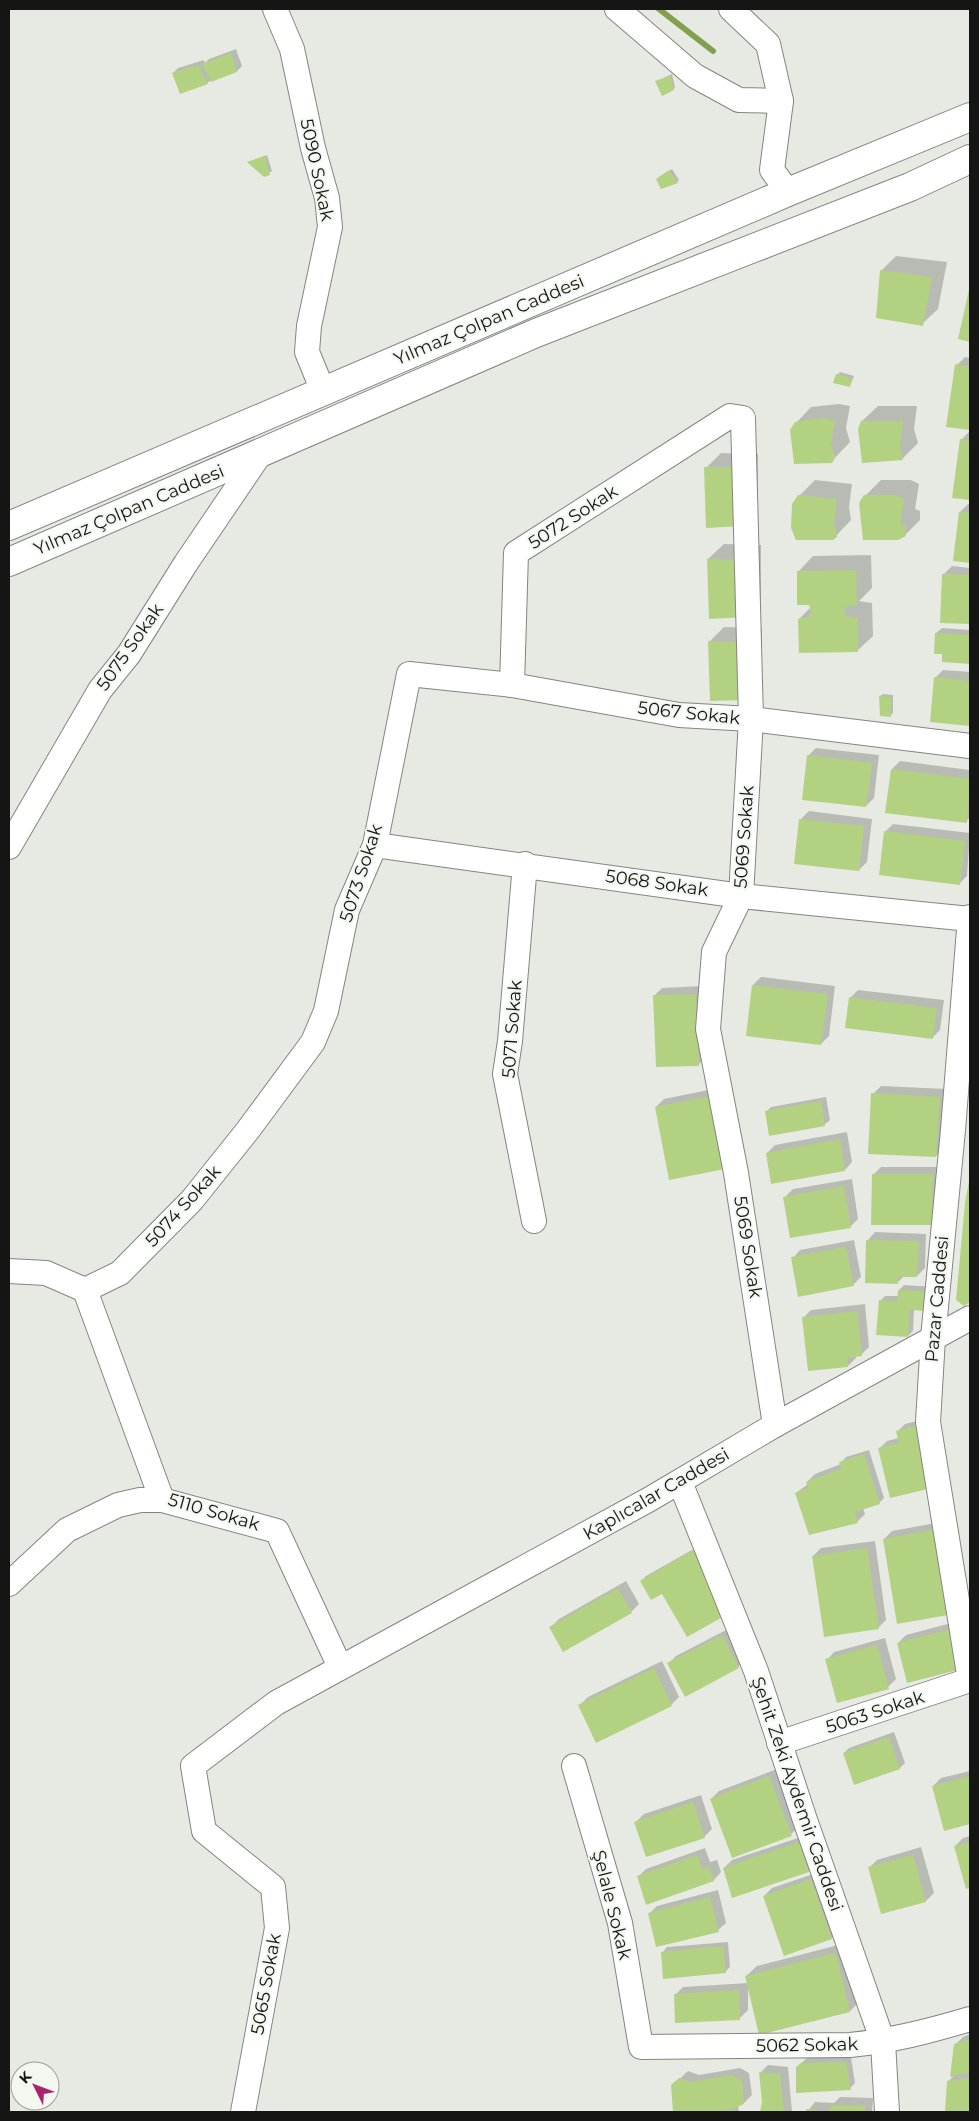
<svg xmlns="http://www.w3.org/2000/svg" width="979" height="2121" font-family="Montserrat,sans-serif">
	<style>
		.shadow { fill: #0003 }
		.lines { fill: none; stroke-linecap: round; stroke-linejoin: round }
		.stream { stroke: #83a050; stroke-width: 6 }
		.building { fill: #b3d281 }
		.minor-casing { stroke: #838680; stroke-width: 26 }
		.secondary-casing { stroke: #838680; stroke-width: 30 }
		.minor { stroke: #fff; stroke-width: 24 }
		.secondary { stroke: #fff; stroke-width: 28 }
		.labels { text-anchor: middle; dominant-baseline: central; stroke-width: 4; stroke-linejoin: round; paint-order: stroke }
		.street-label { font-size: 18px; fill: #151614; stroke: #f4f7ef }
	</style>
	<rect width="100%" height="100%" fill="#e7eae2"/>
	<g class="shadow">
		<polygon points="236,49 242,66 237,71 211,80 207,83 173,73 178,68 204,60 205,63 209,59"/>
		<polygon points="672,74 675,87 673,89 657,81"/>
		<polygon points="267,155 272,171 264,176 248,162"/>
		<polygon points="672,169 679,180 677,182 660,177"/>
		<polygon points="896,256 947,262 938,309 922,324 881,271"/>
		<polygon points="965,357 970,358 970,429 947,425 957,365"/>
		<polygon points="840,372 854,376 850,386 837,375"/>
		<polygon points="839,404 850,406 846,428 850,442 831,462 796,423 811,407"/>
		<polygon points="878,406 917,406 914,429 918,443 903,458 863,461 862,421"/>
		<polygon points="969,432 970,432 970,499 953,497 961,440"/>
		<polygon points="721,453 758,454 758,510 742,525 706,468"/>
		<polygon points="815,480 852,484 849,507 851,520 836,536 799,496"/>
		<polygon points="881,480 911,480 919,484 915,509 920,511 920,520 905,535 865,496"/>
		<polygon points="968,504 970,504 970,562 954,560 960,512"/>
		<polygon points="724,544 761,545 761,601 745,616 710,617 708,559"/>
		<polygon points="871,555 872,588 859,601 872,603 873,636 857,651 799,619 811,607 798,572 813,556"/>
		<polygon points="952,566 970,568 970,623 941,622 944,574"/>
		<polygon points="724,627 762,628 761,684 709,642"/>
		<polygon points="942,628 970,630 970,662 943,661 943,653 936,633"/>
		<polygon points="943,670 970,672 970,725 931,721 935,678"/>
		<polygon points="883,694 893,695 893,713 891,715 881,715 880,696"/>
		<polygon points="816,748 879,755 874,798 866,806 808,756"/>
		<polygon points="900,761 970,770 970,817 966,821 892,769"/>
		<polygon points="809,811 872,819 867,862 859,870 801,819"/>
		<polygon points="893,824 970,833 967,876 959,884 885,832"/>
		<polygon points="761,977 835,986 829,1036 821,1044 753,985"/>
		<polygon points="703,986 706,1057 698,1065 654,996 662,988"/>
		<polygon points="858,990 944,1000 940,1030 932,1038 850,998"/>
		<polygon points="881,1086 947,1089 944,1148 936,1156 873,1094"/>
		<polygon points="718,1088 732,1160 656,1107 664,1099"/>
		<polygon points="826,1097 830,1120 824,1125 766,1112 771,1107"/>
		<polygon points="847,1132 852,1162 845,1170 767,1153 775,1145"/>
		<polygon points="881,1167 940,1167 940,1216 932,1224 873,1175"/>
		<polygon points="852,1179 858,1219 850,1227 785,1197 793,1189"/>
		<polygon points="970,1182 970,1301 964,1305 967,1203"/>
		<polygon points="875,1232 926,1234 925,1268 917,1276 904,1276 897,1283 868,1240"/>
		<polygon points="854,1240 861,1277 853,1285 793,1258 800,1250"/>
		<polygon points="904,1285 933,1287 914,1309 913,1331 908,1336 880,1301 885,1296 898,1296 899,1290"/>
		<polygon points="865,1304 869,1347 861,1355 856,1356 856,1358 848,1366 803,1318 811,1310"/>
		<polygon points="925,1419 940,1479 879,1449 887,1441 899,1438 897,1432 905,1424"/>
		<polygon points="869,1450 884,1498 879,1503 863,1508 865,1514 857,1522 796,1493 808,1484 807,1482 815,1474 841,1464 841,1463 846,1457"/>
		<polygon points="941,1522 956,1606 884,1539 892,1531"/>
		<polygon points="875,1541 886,1620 878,1628 813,1556 821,1548"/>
		<polygon points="706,1542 663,1592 641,1581 646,1576"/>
		<polygon points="626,1581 639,1604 631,1612 551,1627 559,1619"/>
		<polygon points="959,1621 908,1682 898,1643 906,1635"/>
		<polygon points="730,1628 746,1659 738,1667 668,1664 676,1656"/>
		<polygon points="885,1638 896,1679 888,1687 827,1660 834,1652"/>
		<polygon points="662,1661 679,1697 671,1705 580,1705 588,1697"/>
		<polygon points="894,1732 905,1763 900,1768 855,1783 844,1753 849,1748"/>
		<polygon points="777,1769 799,1827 791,1834 711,1799 719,1791"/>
		<polygon points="970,1771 970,1823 945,1830 933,1786 941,1778"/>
		<polygon points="701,1795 712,1829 704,1837 636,1822 644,1814"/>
		<polygon points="807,1835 817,1863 809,1871 733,1896 724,1868 732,1860"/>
		<polygon points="970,1836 970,1886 966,1887 955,1846 963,1838"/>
		<polygon points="921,1847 934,1893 926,1901 882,1913 869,1868 877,1860"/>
		<polygon points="705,1848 710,1862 717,1860 721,1872 714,1880 638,1877 646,1869"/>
		<polygon points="819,1872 840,1930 832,1938 784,1955 764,1896 772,1888"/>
		<polygon points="718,1890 726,1923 718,1930 649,1914 657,1906"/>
		<polygon points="728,1942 730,1967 725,1972 662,1953 667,1947"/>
		<polygon points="846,1943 860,2001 850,2011 748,1983 748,2010 740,2018 675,1995 683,1987 748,1983 746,1976 757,1966"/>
		<polygon points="970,2034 970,2112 947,2112 948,2082 955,2074 955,2045 963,2037"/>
		<polygon points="851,2057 855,2083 850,2088 797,2067 807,2058"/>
		<polygon points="768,2065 788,2067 792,2112 761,2112 763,2102 760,2073"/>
		<polygon points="740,2068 749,2073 752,2095 744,2103 738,2105 739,2112 675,2112 672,2086 688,2071 699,2075"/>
		<polygon points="840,2097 873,2098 872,2112 807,2112 815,2102 834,2103"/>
	</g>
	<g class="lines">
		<polyline class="stream" points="659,9 713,51"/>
	</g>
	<g class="building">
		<polygon points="231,53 237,72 211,82 202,64"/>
		<polygon points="198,65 208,84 180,94 172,73"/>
		<polygon points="670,76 674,90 662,96 655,81"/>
		<polygon points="265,156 270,175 264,177 247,162"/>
		<polygon points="669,170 678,183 661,189 656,179"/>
		<polygon points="880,270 932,277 923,326 876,318"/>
		<polygon points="969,290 970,290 970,342 958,339"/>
		<polygon points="955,364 970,367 970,430 946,427"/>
		<polygon points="836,374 852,378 850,387 833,383"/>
		<polygon points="823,418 835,421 831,444 835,458 832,463 794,464 790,430 795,422"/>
		<polygon points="861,421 903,421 900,445 903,460 862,463 858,429"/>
		<polygon points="960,439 970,441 970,500 952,498"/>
		<polygon points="704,467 743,468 743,526 706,528"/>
		<polygon points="798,495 837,499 834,523 837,537 833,540 796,540 791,528 792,504"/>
		<polygon points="864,495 895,495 904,499 900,524 905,526 906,536 898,540 863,540 859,503"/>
		<polygon points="959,512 970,513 970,563 953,561"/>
		<polygon points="707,559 746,560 746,617 709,619"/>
		<polygon points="856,570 857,605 844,607 845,616 858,618 858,652 799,653 798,619 809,617 811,611 809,605 797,605 797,571"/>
		<polygon points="942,574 970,575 970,624 940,623"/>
		<polygon points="935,633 970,635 970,664 942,662 942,654 934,654"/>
		<polygon points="708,641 747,643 747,700 710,701"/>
		<polygon points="934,677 970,681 970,726 930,722"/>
		<polygon points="879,696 891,697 891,717 880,716"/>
		<polygon points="807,755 872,763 866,807 802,800"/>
		<polygon points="891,769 970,779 967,823 885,813"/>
		<polygon points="799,819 864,826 859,871 794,864"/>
		<polygon points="884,831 965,841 960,885 879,875"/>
		<polygon points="752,985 828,994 821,1045 746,1036"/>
		<polygon points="696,994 699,1066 656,1067 653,995"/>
		<polygon points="849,997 937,1008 933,1039 845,1028"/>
		<polygon points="871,1093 940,1097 936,1157 868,1154"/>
		<polygon points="711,1096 725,1169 669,1180 655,1107"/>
		<polygon points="821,1101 825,1126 769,1136 765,1111"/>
		<polygon points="840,1139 845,1171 771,1184 766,1153"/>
		<polygon points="872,1174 933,1174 932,1225 871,1225"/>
		<polygon points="969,1181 970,1302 964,1306 956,1300 965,1203"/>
		<polygon points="844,1186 851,1228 790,1238 783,1197"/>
		<polygon points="866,1240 919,1241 917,1277 898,1277 898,1284 865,1283"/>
		<polygon points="846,1247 854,1286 798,1297 791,1257"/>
		<polygon points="898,1290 928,1291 927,1311 910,1310 908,1337 876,1335 879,1300 897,1301"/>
		<polygon points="857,1311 862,1356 848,1358 848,1367 808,1371 802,1317"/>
		<polygon points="917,1426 932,1488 890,1498 878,1448 899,1443 896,1431"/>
		<polygon points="864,1454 880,1504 855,1512 858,1523 809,1535 795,1493 808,1488 806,1482 841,1469 839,1462"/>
		<polygon points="933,1530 948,1615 897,1624 883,1539"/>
		<polygon points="700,1546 728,1614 687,1637 662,1594 651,1600 640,1581"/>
		<polygon points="867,1548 879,1629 824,1637 812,1556"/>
		<polygon points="618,1588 632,1613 563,1652 549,1627"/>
		<polygon points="951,1629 962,1669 907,1683 897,1643"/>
		<polygon points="722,1635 739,1668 685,1697 667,1663"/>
		<polygon points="877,1645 889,1689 837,1703 825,1659"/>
		<polygon points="654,1668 672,1706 596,1743 578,1705"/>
		<polygon points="889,1737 900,1769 854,1785 843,1753"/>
		<polygon points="769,1776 792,1836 732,1858 710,1799"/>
		<polygon points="970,1776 970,1824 944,1831 932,1786"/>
		<polygon points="693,1802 705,1838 646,1857 634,1822"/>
		<polygon points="970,1841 970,1888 966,1889 954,1846"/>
		<polygon points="799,1842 809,1872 732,1898 723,1868"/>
		<polygon points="697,1855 702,1869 709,1867 714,1881 646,1905 637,1876"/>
		<polygon points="913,1855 926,1902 881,1914 868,1867"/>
		<polygon points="811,1879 832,1939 784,1956 763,1896"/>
		<polygon points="710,1897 719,1932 656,1947 648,1913"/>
		<polygon points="723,1946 726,1973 663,1979 661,1952"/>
		<polygon points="836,1953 850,2012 759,2035 745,1976"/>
		<polygon points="739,1990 740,2020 675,2023 674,1994"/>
		<polygon points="970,2039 970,2072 950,2077 954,2044"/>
		<polygon points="846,2062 851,2090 796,2093 796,2067 801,2063"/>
		<polygon points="759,2072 780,2074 784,2112 760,2112 762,2102"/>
		<polygon points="732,2075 742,2081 744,2104 730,2110 731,2112 673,2112 671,2085 679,2078 690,2082"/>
		<polygon points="970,2078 970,2112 945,2112 947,2081"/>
		<polygon points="831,2105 865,2106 865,2112 828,2112"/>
		<polygon points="806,2109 825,2111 825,2112 806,2112"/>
	</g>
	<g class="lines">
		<g class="minor-casing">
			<g id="minor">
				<polyline points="275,9 292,49 313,148 327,198 330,227 309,326 307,352 323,391"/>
				<polyline points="617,9 695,76 739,100 781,101"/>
				<polyline points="731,9 768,44 781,101 772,170 788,192"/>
				<polyline points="512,685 516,553 730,416 743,418 751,719 741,896 714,952 708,1029 736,1173 775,1425"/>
				<polyline points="375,845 741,896 970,919"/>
				<polyline points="9,847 100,690 129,654 186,563 260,454"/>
				<polyline points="525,864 510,1041 505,1074 534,1221"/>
				<polyline points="970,917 953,1130 933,1338 928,1422 970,1680"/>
				<polyline points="9,1271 46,1273 85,1290 120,1273 192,1200 248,1130 313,1042 326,1011 347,910 375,845 409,674 512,685 679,715 751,719 970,746"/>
				<polyline points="85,1290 162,1500"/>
				<polyline points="680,1482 756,1671 804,1817 883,2042 887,2112"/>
				<polyline points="9,1584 67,1530 118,1505 140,1500 162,1500 277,1531 340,1667"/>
				<polyline points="779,1743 970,1680"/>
				<path d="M574 1766 620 1923 641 2047 850 2045C892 2041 930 2031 970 2019"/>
				<polyline points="243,2112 277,1928 273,1887 204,1831 193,1766 276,1703 650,1499 775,1425 970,1318"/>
			</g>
		</g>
		<g class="secondary-casing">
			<g id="secondary">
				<polyline points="9,526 788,192 970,117"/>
				<polyline points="9,562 536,333 910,187 970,159"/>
			</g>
		</g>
		<use href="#minor" class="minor"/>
		<use href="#secondary" class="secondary"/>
	</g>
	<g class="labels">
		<g class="street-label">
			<text transform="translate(317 170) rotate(78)">5090 Sokak</text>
			<text transform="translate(489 320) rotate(-23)">Yılmaz Çolpan Caddesi</text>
			<text transform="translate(129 510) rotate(-23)">Yılmaz Çolpan Caddesi</text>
			<text transform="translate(573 517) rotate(-33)">5072 Sokak</text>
			<text transform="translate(130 647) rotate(-55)">5075 Sokak</text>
			<text transform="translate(689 713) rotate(6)">5067 Sokak</text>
			<text transform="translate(744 837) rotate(-86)">5069 Sokak</text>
			<text transform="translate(361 873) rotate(-72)">5073 Sokak</text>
			<text transform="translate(657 883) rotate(8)">5068 Sokak</text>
			<text transform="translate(512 1029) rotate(-86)">5071 Sokak</text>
			<text transform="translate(183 1206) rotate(-48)">5074 Sokak</text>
			<text transform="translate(748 1247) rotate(81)">5069 Sokak</text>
			<text transform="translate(937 1299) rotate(-85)">Pazar Caddesi</text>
			<text transform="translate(656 1494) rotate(-30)">Kaplıcalar Caddesi</text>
			<text transform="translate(214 1512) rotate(16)">5110 Sokak</text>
			<text transform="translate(875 1712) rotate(-18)">5063 Sokak</text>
			<text transform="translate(797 1794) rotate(71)">Şehit Zeki Aydemir Caddesi</text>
			<text transform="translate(612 1905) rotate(76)">Şelale Sokak</text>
			<text transform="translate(266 1984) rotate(-80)">5065 Sokak</text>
			<text transform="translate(807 2045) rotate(-1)">5062 Sokak</text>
		</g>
	</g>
	<rect width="979" height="2121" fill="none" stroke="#151614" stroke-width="20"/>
	<g transform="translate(35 2086) rotate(312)"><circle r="24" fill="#f4f7ef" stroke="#9b9d97"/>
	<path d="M0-4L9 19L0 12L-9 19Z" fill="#aa246b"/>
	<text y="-8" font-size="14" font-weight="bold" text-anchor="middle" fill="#151614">K</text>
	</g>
</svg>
